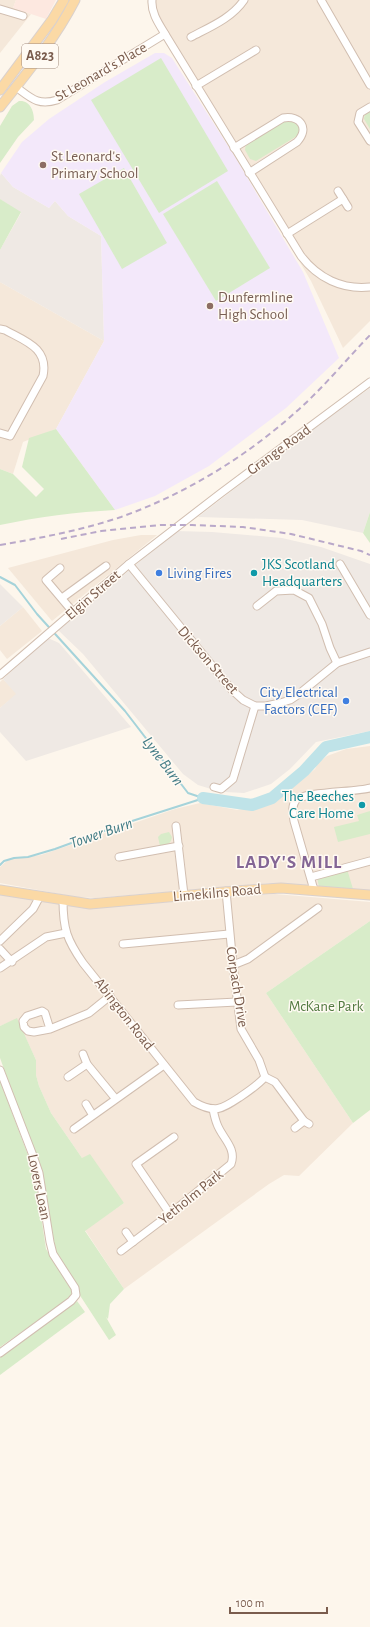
<svg xmlns="http://www.w3.org/2000/svg" width="370" height="1627" font-family="'Alegreya Sans',sans-serif">
	<style>
		.residential { fill: #f5e8da }
		.commercial { fill: #fde8e0 }
		.industrial { fill: #efe9e4 }
		.education { fill: #f3e8fa }
		.green { fill: #d8ecc9 }
		.lines { fill: none; stroke-linecap: round; stroke-linejoin: round }
		.stream { stroke: #a5d3da; stroke-width: 2 }
		.river { stroke: #bfe3e8; stroke-width: 12 }
		.minor-casing { stroke: #d1beb0; stroke-width: 9 }
		.major-casing { stroke: #dad1cd; stroke-width: 11 }
		.minor { stroke: #fff; stroke-width: 7 }
		.major { stroke: #fbd9a5; stroke-width: 9 }
		.rail { stroke: #b9a8c9; stroke-width: 2; stroke-dasharray: 6 4; stroke-linecap: butt }
		.education-dot { fill: #8d6e63; stroke: #fffaf3; stroke-width: 1.5 }
		.shop-dot { fill: #3f7fe0; stroke: #fffaf3; stroke-width: 1.5 }
		.culture-dot { fill: #0f9aa8; stroke: #fffaf3; stroke-width: 1.5 }
		.labels { text-anchor: middle; dominant-baseline: central; stroke-width: 3; stroke-linejoin: round; paint-order: stroke }
		.shield { fill: #fffaf3; stroke: #a28b7f; stroke-width: 1 }
		.shield-label { font-size: 14px; font-weight: bold; fill: #7a5c4d }
		.street-label { font-size: 15px; fill: #7a5c4d; stroke: #fffaf3 }
		.education-label { font-size: 15px; fill: #785e54; stroke: #fffaf3; text-anchor: start }
		.culture-label { font-size: 15px; fill: #0d838f; stroke: #fffaf3; text-anchor: start }
		.shop-label { font-size: 15px; fill: #366cbe; stroke: #fffaf3; text-anchor: start }
		.park-label { font-size: 15px; fill: #537a41; stroke: #fffaf3 }
		.water-label { font-size: 16px; font-style: italic; fill: #437c86; stroke: #fffaf3 }
		.district-label { font-size: 19px; font-weight: bold; letter-spacing: 1px; fill: #846695; stroke: #fffaf3 }
	</style>
	<rect width="100%" height="100%" fill="#fdf6ec"/>
	<g class="residential">
		<polygon points="0,0 16,0 13,8 31,14 0,53"/>
		<polygon points="152,0 370,0 370,321 343,348 311,281 165,34"/>
		<polygon points="0,282 104,341 56,429 23,442 13,474 0,469"/>
		<polygon points="141,535 157,535 52,621 8,568 113,540"/>
		<polygon points="23,607 42,631 7,659 0,650 0,626"/>
		<polygon points="3,679 17,694 0,708 0,682"/>
		<polygon points="370,746 370,891 272,883 95,898 76,897 0,883 0,867 9,859 41,855 175,809 200,803 237,810 274,803 315,769 318,763 327,756 346,749"/>
		<polygon points="275,894 370,902 370,921 266,993 353,1123 299,1176 284,1175 269,1184 124,1289 85,1230 124,1203 82,1158 51,1113 39,1086 36,1075 36,1060 17,1019 0,1026 0,895 93,908"/>
	</g>
	<polygon class="commercial" points="16,0 56,0 46,19 13,8"/>
	<g class="industrial">
		<polygon points="1,173 13,187 49,208 55,201 68,216 101,236 104,341 0,282 0,250 21,213 0,199 0,176"/>
		<polygon points="370,388 370,512 363,533 302,520 198,517 287,448"/>
		<polygon points="176,531 212,532 282,538 321,547 370,564 370,731 316,742 290,769 271,784 244,793 225,792 211,789 198,785 183,774 83,654 58,630"/>
		<polygon points="0,584 23,607 0,626"/>
		<polygon points="48,638 59,643 131,727 26,761 0,732 0,708 16,694 3,679"/>
	</g>
	<polygon class="education" points="155,53 164,53 172,58 235,157 303,272 339,358 286,408 209,466 155,496 115,510 56,429 104,341 101,236 68,216 55,201 49,208 13,187 1,173 22,142 49,119 105,82"/>
	<g class="green">
		<polygon points="161,58 228,171 159,213 91,100"/>
		<path d="M19 101C30 100 34 111 34 120L18 137 0 163V126L12 106Z"/>
		<polygon points="370,110 370,129 364,119 365,113"/>
		<polygon points="287,118 296,120 301,129 297,136 256,161 250,159 245,150 246,143"/>
		<polygon points="124,168 167,243 122,269 79,194"/>
		<polygon points="217,181 270,268 216,301 163,214"/>
		<polygon points="0,199 21,212 0,250"/>
		<path d="M56 429 115 510C76 512 38 517 0 525V469L13 474 36 497 44 489 22 467 29 438Z"/>
		<polygon points="370,512 370,543 363,533"/>
		<polygon points="370,811 370,834 338,842 334,827 359,821 357,815"/>
		<path d="M169 832 172 837C171 844 167 845 160 846L158 837 161 834Z"/>
		<polygon points="347,869 353,889 319,887 317,877"/>
		<polygon points="370,921 370,1110 353,1123 266,993"/>
		<polygon points="17,1018 36,1060 36,1075 39,1086 51,1113 82,1158 90,1154 124,1203 85,1231 124,1289 110,1304 108,1319 106,1317 116,1335 109,1340 53,1254 42,1173 0,1058 0,1026"/>
		<polygon points="0,1081 28,1155 37,1189 46,1249 72,1290 70,1298 0,1347"/>
		<polygon points="77,1301 85,1312 0,1375 0,1357"/>
	</g>
	<g class="lines">
		<g class="stream">
			<polyline points="0,577 15,585 37,614 125,711 188,793 203,798"/>
			<polyline points="0,865 4,861 14,858 28,857 55,849 129,822 201,799"/>
		</g>
		<polyline class="river" points="203,798 252,805 272,798 304,771 326,747 370,737"/>
		<g class="minor-casing">
			<g id="minor">
				<path d="M152 0C151 13 159 24 165 34L301 256C318 278 342 290 370 287"/>
				<polyline points="321,0 370,85"/>
				<polyline points="0,9 23,16"/>
				<path d="M191 37C210 27 232 18 244 0"/>
				<polyline points="196,86 256,50"/>
				<path d="M16 87C31 98 38 106 57 100L165 34"/>
				<polyline points="370,107 360,113 358,122 370,141"/>
				<path d="M234 148 283 118C300 115 310 128 297 142L249 173"/>
				<polyline points="338,191 348,207"/>
				<polyline points="287,234 343,199"/>
				<path d="M0 329 5 330C25 341 49 348 43 376L10 436 0 433"/>
				<polyline points="129,564 232,690 243,700 255,706 266,706 280,703 290,700 299,694 337,663 370,652"/>
				<polyline points="340,564 370,615"/>
				<polyline points="60,568 46,580 73,612"/>
				<polyline points="62,598 106,566"/>
				<polyline points="257,606 276,591 294,590 309,598 322,624 330,648 337,663"/>
				<polyline points="0,675 129,564 221,493 370,382"/>
				<polyline points="214,787 221,789 233,779 255,706"/>
				<polyline points="176,826 184,895"/>
				<polyline points="119,857 179,846"/>
				<polyline points="311,877 370,861"/>
				<path d="M314 890 294 821C293 814 291 806 296 800 303 792 356 792 370 788"/>
				<path d="M63 900C63 929 67 940 83 963L194 1102C215 1114 222 1109 240 1097 249 1091 258 1085 265 1077L259 1060 241 1029 233 965 226 891"/>
				<polyline points="0,941 33,909 40,896"/>
				<polyline points="123,944 229,934"/>
				<polyline points="0,949 12,962"/>
				<polyline points="233,965 248,959 318,908"/>
				<polyline points="0,968 46,937 66,933"/>
				<polyline points="178,1005 237,1002"/>
				<polyline points="50,1029 45,1013 42,1011 27,1016 23,1021 24,1027 28,1031 34,1032 50,1029 89,1013 110,996"/>
				<polyline points="83,1054 87,1064 115,1098"/>
				<polyline points="0,1070 32,1153 39,1173 50,1242 53,1254 75,1288 76,1295 71,1301 0,1353"/>
				<polyline points="68,1077 87,1064"/>
				<polyline points="265,1077 275,1082 304,1121 309,1124"/>
				<polyline points="86,1104 92,1114"/>
				<polyline points="295,1128 304,1121"/>
				<polyline points="74,1129 164,1065"/>
				<polyline points="170,1214 136,1164 174,1137"/>
				<polyline points="126,1232 133,1242"/>
				<path d="M121 1251 170 1214 231 1164C237 1148 222 1138 217 1124 215 1119 214 1114 213 1109"/>
			</g>
		</g>
		<g class="major-casing">
			<g id="major">
				<polyline points="0,90 52,20 64,0"/>
				<path d="M0 107C27 73 55 39 75 0"/>
				<polyline points="0,890 90,904 235,891 281,888 370,895"/>
			</g>
		</g>
		<use href="#minor" class="minor"/>
		<use href="#major" class="major"/>
		<g class="rail">
			<polyline points="61,539 101,531 161,525 192,525 243,527 291,534 361,551 370,555"/>
			<path d="M0 545C41 538 82 530 121 517 185 494 246 457 297 411 322 389 346 360 370 335"/>
		</g>
	</g>
	<g class="education-dot">
		<circle cx="43" cy="165" r="4"/>
		<circle cx="210" cy="306" r="4"/>
	</g>
	<g class="shop-dot">
		<circle cx="159" cy="573" r="4"/>
		<circle cx="346" cy="701" r="4"/>
	</g>
	<g class="culture-dot">
		<circle cx="254" cy="573" r="4"/>
		<circle cx="362" cy="805" r="4"/>
	</g>
	<g class="labels">
		<rect class="shield" x="22" y="44" width="36" height="24" rx="3"/>
		<g class="shield-label">
			<text x="40" y="56">A823</text>
		</g>
		<g class="street-label">
			<text transform="translate(101 72) rotate(-30)">St Leonard's Place</text>
			<text transform="translate(279 450) rotate(-36)">Grange Road</text>
			<text transform="translate(93 595) rotate(-41)">Elgin Street</text>
			<text transform="translate(208 660) rotate(49)">Dickson Street</text>
			<text transform="translate(217 893) rotate(-5)">Limekilns Road</text>
			<text transform="translate(237 987) rotate(81)">Corpach Drive</text>
			<text transform="translate(124 1014) rotate(52)">Abington Road</text>
			<text transform="translate(39 1187) rotate(78)">Lovers Loan</text>
			<text transform="translate(191 1197) rotate(-39)">Yetholm Park</text>
		</g>
		<g class="education-label">
			<text x="51" y="156">St Leonard's<tspan x="51" dy="17">Primary School</tspan></text>
			<text x="218" y="297">Dunfermline<tspan x="218" dy="17">High School</tspan></text>
		</g>
		<g class="culture-label">
			<text x="262" y="564">JKS Scotland<tspan x="262" dy="17">Headquarters</tspan></text>
			<text x="354" y="796" text-anchor="end">The Beeches<tspan x="354" dy="17">Care Home</tspan></text>
		</g>
		<g class="shop-label">
			<text x="167" y="573">Living Fires</text>
			<text x="338" y="692" text-anchor="end">City Electrical<tspan x="338" dy="17">Factors (CEF)</tspan></text>
		</g>
		<g class="park-label">
			<text x="326" y="1006">McKane Park</text>
		</g>
		<g class="water-label">
			<text transform="translate(163 761) rotate(53)">Lyne Burn</text>
			<text transform="translate(101 833) rotate(-19)">Tower Burn</text>
		</g>
		<g class="district-label">
			<text x="289" y="862">LADY'S MILL</text>
		</g>
	</g>
	<path d="M230 1607v6h97v-6" fill="none" stroke="#7a5c4d" stroke-width="2"/>
	<text x="236" y="1607" font-size="12" fill="#7a5c4d" stroke="#fffaf3" stroke-width="3" paint-order="stroke">100 m</text>
</svg>
